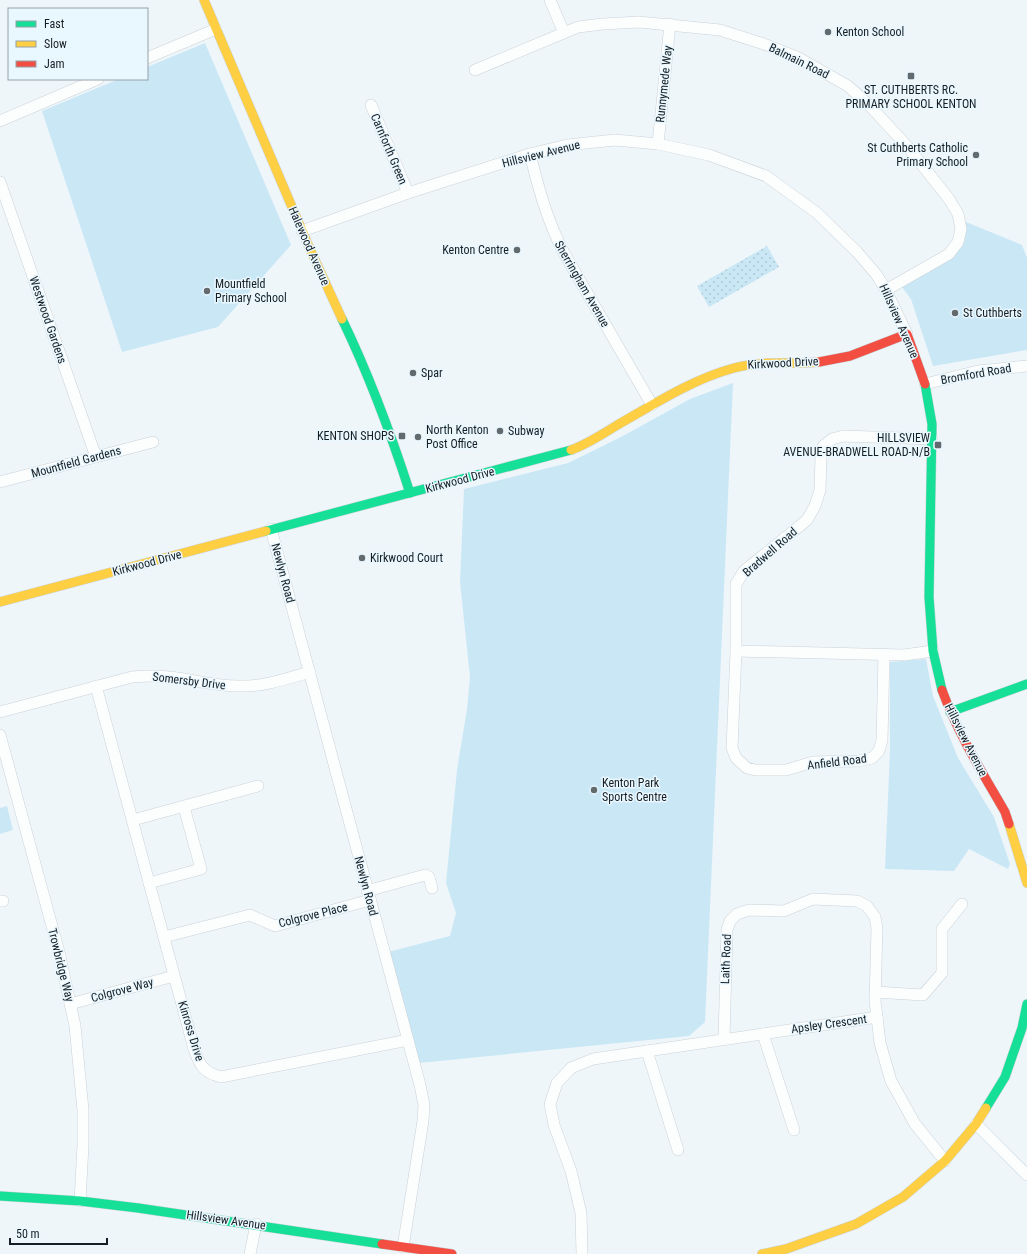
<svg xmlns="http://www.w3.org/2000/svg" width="1027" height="1254" font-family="'Roboto Condensed',sans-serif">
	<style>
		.green { fill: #cae7f6 }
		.garden { fill: url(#garden-dots) }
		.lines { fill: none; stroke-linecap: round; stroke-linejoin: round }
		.street-casing { stroke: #cad2d7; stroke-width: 12 }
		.fast-casing { stroke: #cad2d7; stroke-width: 10 }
		.slow-casing { stroke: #cad2d7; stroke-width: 10 }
		.jam-casing { stroke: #cad2d7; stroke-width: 10 }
		.street { stroke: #fcfefe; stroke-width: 11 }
		.fast { stroke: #16e098; stroke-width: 9 }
		.slow { stroke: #ffcf43; stroke-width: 9 }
		.jam { stroke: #f24e42; stroke-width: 9 }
		.poi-dot { fill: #626a6e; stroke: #e9f7ff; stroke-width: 1.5 }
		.labels { text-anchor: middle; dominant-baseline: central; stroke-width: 3; stroke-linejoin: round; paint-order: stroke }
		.poi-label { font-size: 12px; fill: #161e23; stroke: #e9f7ff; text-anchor: start }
		.street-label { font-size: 12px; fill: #161e23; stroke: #e9f7ff }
	</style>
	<defs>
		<pattern id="garden-dots" width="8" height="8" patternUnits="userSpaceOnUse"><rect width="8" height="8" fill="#cae7f6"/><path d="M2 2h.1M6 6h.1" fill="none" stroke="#adc6d3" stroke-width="1.8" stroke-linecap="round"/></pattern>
	</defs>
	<rect width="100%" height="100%" fill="#eef6fa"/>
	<g class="green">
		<polygon points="205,43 291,245 218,327 122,352 42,111 119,79 147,79 147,67"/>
		<polygon points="966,222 1022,245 1027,258 1027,350 933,366 911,299 902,287 954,257 965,240"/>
		<polygon points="733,383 705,1022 689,1036 419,1063 388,952 450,936 456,913 446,883 457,770 467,709 470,677 460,582 464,489 568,463 621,437 690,399"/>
		<polygon points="926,659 933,696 958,758 994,817 1010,864 1008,869 969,849 954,871 885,869 890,750 890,662"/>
		<polygon points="7,806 13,830 0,834 0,808"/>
	</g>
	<polygon class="garden" points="767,246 779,267 709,307 697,286"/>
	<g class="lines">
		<g class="street-casing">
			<g id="street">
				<polyline points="550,0 564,33"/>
				<polyline points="147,58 216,29"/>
				<polyline points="475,70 578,27 603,24 639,22 720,30 764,44 797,57 848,86 869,105 907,146 949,199 958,214 961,229 958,242 949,254 886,290"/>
				<polyline points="371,105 408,193"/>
				<polyline points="0,121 98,79"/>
				<polyline points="658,144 670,24"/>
				<path d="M530 154C539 190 547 220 564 253L652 405"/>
				<polyline points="0,182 96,457"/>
				<polyline points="302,231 408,193 530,154 567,145 615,140 658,144 709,155 766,176 817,213 857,252 876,274 886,290 907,334"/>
				<polyline points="925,384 978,371 1027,366"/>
				<polyline points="932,439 843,436 832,439 823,446 821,456 820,490 815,506 807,520 744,571 736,584 736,651 904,655 933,651"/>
				<polyline points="0,482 153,442"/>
				<polyline points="271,529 420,1085 424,1105 423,1121 403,1247"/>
				<polyline points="736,651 732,748 736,758 747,768 755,770 786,770 813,762 858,761 872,758 879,751 882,740 884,655"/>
				<path d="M96 686 194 1049C200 1066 203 1072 221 1077L408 1040"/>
				<path d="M0 712 132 677C144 676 156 675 168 677 192 679 214 686 238 686 262 687 286 679 310 672"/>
				<polyline points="0,735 59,952 75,1026 83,1110 83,1145 80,1201"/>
				<polyline points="133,820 258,786"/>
				<polyline points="149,883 201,869 184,807"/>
				<polyline points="367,891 425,875 429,877 432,888"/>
				<polyline points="0,901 3,901"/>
				<polyline points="164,937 250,915 275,926 370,900"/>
				<polyline points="875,992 923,995 942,973 942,929 962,904"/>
				<polyline points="70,1004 174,976"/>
				<polyline points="763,1034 794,1130"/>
				<polyline points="724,1039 727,930 730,921 737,914 749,910 784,911 813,899 857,901 867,906 875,917 877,928 875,1001 877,1017"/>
				<polyline points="647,1051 678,1150"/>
				<polyline points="976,1124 1027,1175"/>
				<polyline points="250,1254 256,1224"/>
				<polyline points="582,1254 581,1213 571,1171 554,1125 550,1104 557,1083 571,1068 593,1059 877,1017 880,1043 891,1081 915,1124 945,1161"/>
			</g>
		</g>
		<g class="fast-casing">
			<g id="fast">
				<path d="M342 319C369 375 391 434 410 493"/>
				<polyline points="925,384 932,424 929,597 933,651 942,690"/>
				<polyline points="266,531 571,450"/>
				<polyline points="950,712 1027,684"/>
				<polyline points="986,1108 1005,1077 1022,1028 1027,1004"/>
				<polyline points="0,1196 80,1201 138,1208 382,1244"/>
			</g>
		</g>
		<g class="slow-casing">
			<g id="slow">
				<polyline points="204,0 309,247 342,319"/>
				<path d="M571 450C588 444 604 433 619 424 656 403 693 379 734 368 762 360 791 365 819 362"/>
				<polyline points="0,602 266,531"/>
				<polyline points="1009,824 1027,883"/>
				<polyline points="762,1254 786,1249 856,1224 903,1197 945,1161 976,1124 986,1108"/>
			</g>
		</g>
		<g class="jam-casing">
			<g id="jam">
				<polyline points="819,362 850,356 907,334 925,384"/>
				<path d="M942 690C958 734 982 772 1005 812L1009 824"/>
				<polyline points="382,1244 452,1254"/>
			</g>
		</g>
		<use href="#street" class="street"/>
		<use href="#fast" class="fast"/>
		<use href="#slow" class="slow"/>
		<use href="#jam" class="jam"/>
	</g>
	<g class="poi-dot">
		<circle cx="828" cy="32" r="4"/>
		<rect x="907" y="72" width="8" height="8" rx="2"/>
		<circle cx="976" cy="155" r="4"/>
		<circle cx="517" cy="250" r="4"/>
		<circle cx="207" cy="291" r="4"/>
		<circle cx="955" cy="313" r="4"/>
		<circle cx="413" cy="373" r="4"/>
		<circle cx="500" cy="431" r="4"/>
		<rect x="398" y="432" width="8" height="8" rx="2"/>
		<circle cx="418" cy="437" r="4"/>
		<rect x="934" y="441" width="8" height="8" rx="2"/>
		<circle cx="362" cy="558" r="4"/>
		<circle cx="594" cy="790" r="4"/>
	</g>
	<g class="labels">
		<g class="poi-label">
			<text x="836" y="32">Kenton School</text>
			<text x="911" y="90" text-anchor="middle">ST. CUTHBERTS RC.<tspan x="911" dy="14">PRIMARY SCHOOL KENTON</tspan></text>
			<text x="968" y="148" text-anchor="end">St Cuthberts Catholic<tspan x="968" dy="14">Primary School</tspan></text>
			<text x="509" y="250" text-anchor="end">Kenton Centre</text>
			<text x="215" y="284">Mountfield<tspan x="215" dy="14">Primary School</tspan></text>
			<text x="963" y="313">St Cuthberts</text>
			<text x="421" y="373">Spar</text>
			<text x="426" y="430">North Kenton<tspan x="426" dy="14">Post Office</tspan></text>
			<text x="508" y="431">Subway</text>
			<text x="394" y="436" text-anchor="end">KENTON SHOPS</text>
			<text x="930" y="438" text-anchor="end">HILLSVIEW<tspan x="930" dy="14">AVENUE-BRADWELL ROAD-N/B</tspan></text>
			<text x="370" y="558">Kirkwood Court</text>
			<text x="602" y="783">Kenton Park<tspan x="602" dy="14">Sports Centre</tspan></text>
		</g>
		<g class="street-label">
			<text transform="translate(799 61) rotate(26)">Balmain Road</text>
			<text transform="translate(664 84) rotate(-84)">Runnymede Way</text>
			<text transform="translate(389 149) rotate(67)">Carnforth Green</text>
			<text transform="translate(541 154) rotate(-14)">Hillsview Avenue</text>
			<text transform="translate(309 246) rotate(66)">Halewood Avenue</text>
			<text transform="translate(582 284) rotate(60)">Sherringham Avenue</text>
			<text transform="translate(48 320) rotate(71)">Westwood Gardens</text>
			<text transform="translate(899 321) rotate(66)">Hillsview Avenue</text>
			<text transform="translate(783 363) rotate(-3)">Kirkwood Drive</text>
			<text transform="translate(976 374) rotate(-10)">Bromford Road</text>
			<text transform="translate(76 462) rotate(-15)">Mountfield Gardens</text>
			<text transform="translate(460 480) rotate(-15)">Kirkwood Drive</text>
			<text transform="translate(770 552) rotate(-41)">Bradwell Road</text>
			<text transform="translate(147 563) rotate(-15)">Kirkwood Drive</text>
			<text transform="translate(283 573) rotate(75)">Newlyn Road</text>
			<text transform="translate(189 681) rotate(7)">Somersby Drive</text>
			<text transform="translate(966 740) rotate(63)">Hillsview Avenue</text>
			<text transform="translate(837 762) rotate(-7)">Anfield Road</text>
			<text transform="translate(366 886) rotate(75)">Newlyn Road</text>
			<text transform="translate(313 915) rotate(-14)">Colgrove Place</text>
			<text transform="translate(726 959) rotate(-88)">Laith Road</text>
			<text transform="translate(61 965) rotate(76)">Trowbridge Way</text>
			<text transform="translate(122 990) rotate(-15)">Colgrove Way</text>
			<text transform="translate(829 1024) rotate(-8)">Apsley Crescent</text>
			<text transform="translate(191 1031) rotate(73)">Kinross Drive</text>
			<text transform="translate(226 1220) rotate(8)">Hillsview Avenue</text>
		</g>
	</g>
	<rect x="8" y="8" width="140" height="72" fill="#e9f7ff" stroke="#95a0a7"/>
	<rect x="16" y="21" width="20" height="6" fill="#16e098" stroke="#95a0a7"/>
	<text x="44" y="28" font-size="12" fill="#161e23">Fast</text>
	<rect x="16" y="41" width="20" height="6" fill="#ffcf43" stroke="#95a0a7"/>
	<text x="44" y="48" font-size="12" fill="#161e23">Slow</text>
	<rect x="16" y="61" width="20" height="6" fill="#f24e42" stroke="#95a0a7"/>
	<text x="44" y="68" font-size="12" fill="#161e23">Jam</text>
	<path d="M10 1238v6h97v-6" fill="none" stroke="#161e23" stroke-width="2"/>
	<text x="16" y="1238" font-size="12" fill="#161e23" stroke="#e9f7ff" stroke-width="3" paint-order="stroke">50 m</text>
</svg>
